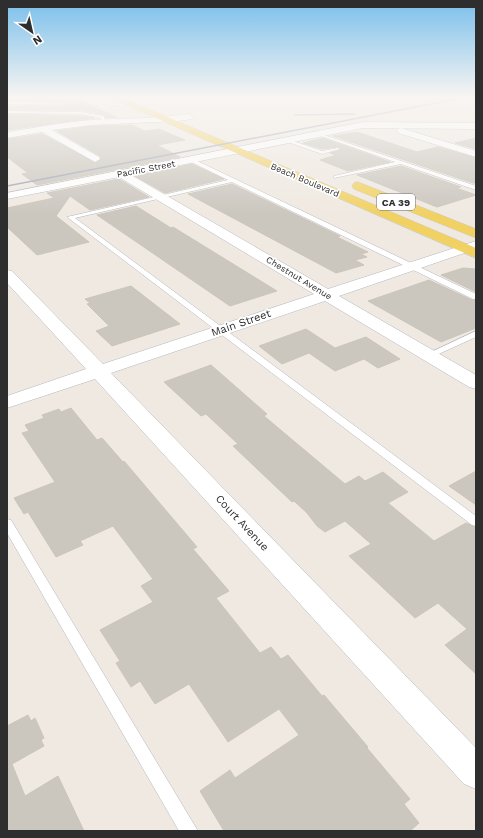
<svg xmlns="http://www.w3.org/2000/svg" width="483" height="838" font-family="'Work Sans',sans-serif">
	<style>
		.building { fill: #cbc7bf; stroke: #cbc5ba }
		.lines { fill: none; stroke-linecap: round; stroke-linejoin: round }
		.service-casing { stroke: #b4b7c1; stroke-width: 1 }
		.minor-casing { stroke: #b4b7c1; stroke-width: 1 }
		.primary-casing { stroke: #c9c9c9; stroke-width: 1 }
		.service { fill: #fff; fill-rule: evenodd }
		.minor { fill: #fff; fill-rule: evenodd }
		.primary { fill: #f2d163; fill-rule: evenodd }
		.rail { stroke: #a3a6b8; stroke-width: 1.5 }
		.labels { text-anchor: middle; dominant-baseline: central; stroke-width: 3.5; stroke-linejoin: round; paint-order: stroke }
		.far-street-label { font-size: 9px; fill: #2e2e2e; stroke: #fff }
		.shield { fill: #fff; stroke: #6d6d6d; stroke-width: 1 }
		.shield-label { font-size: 10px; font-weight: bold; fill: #2e2e2e }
		.street-label { font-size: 11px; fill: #2e2e2e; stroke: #fff }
	</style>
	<rect width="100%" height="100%" fill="#efe9e1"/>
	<g class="building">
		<polygon points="7,97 73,97 116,117 106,118 104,115 81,110 7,110 7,106 63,106 64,104 61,102 7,101"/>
		<polygon points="7,114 81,116 95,118 7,130"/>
		<polygon points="132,125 145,131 159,129 185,140 157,145 180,157 37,185 22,174 28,173 7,157 7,139 42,134 96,163 101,159 100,156 57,131 92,126"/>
		<polygon points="357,132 417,152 438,147 476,158 476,183 473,183 333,136"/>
		<polygon points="323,138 390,162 348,171 320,160 336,155 330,153 340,150 341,148 338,147 322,149 303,143"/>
		<polygon points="476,138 476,149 455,143"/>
		<polygon points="192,164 224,179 165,193 135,176"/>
		<polygon points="401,166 461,187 456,188 476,195 437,207 357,175"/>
		<polygon points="119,179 149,197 90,210 70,196 56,216 89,242 37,255 7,227 7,208 54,198 47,193"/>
		<polygon points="232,184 340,236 337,237 368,252 361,254 367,257 355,260 364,265 336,273 188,194"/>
		<polygon points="136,206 171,228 173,227 277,291 230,306 97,215"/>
		<polygon points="463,268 476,269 476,292 441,275"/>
		<polygon points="429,280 472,300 476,300 476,328 441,342 368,301"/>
		<polygon points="131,286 180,324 112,346 96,331 109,326 87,304 90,303 85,299"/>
		<polygon points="306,329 335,348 366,337 400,359 378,368 364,359 335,371 309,353 282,364 259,346"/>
		<polygon points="211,365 267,414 264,416 345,484 359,476 365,481 383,472 408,492 388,503 434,541 466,523 476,527 476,674 445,645 467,629 438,603 415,618 349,556 371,544 345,521 325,532 317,526 307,513 294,501 292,502 233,446 238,444 206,414 201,416 164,382"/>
		<polygon points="71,408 97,440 102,438 123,462 124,461 197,547 193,549 229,591 216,598 260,653 271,647 281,659 288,655 322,696 324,695 368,747 367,748 410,799 404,804 419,823 410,831 224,831 200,791 230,770 235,778 299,735 279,709 228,742 189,684 155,704 140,681 131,687 116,663 120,661 100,630 153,602 141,586 153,579 113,526 80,541 83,545 56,557 28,512 24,514 14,498 55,482 22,433 29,431 25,425 44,418 42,415 59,409 61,412"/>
		<polygon points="476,471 476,505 449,486"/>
		<polygon points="28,715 31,721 35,718 44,738 41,740 44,746 12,764 25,796 58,776 84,831 7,831 7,726"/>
	</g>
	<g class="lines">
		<g class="service-casing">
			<g id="service">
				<polygon points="78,97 84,97 102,105 129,103 131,104 101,107"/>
				<polygon points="7,102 61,103 63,104 7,104"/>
				<polygon points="7,111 81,112 104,116 105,122 101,123 101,118 81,114 7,113"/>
				<polygon points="318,133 476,186 476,190 401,164 334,178 334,176 395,162 318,135"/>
				<polygon points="287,139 322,151 338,148 340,149 322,154 285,141"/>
				<polygon points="191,158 476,294 476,299 473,299 232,182 75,218 476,516 476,526 472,525 67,217 228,180 189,161 188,160"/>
				<polygon points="476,331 476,337 432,357 426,357 425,355"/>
				<polygon points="7,519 11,520 198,831 179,831 7,533"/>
			</g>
		</g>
		<g class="minor-casing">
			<g id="minor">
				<path d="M189 114 193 117 192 119 178 121 92 125 52 130 99 157 100 159 95 162 42 132 7 138V132C35 128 63 122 92 120 124 118 157 119 189 114Z"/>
				<polygon points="363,122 476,123 476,129 363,128 131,175 328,289 476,241 476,249 339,296 476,375 476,389 469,387 325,301 111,373 476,748 476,789 464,784 95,379 7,408 7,396 86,369 7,283 7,270 12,271 103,364 314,294 119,177 7,199 7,193"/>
				<polygon points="401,128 476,151 476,157 398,133 397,131 398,129"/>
			</g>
		</g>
		<g class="primary-casing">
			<g id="primary">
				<polygon points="108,97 120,97 476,248 476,258"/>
				<polygon points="358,182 476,229 476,238 354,189 352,186 354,183"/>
			</g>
		</g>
		<use href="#service" class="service"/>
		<use href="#minor" class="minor"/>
		<use href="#primary" class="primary"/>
		<g class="rail">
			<polyline points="295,115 355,114"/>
			<polyline points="7,186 467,97"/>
		</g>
	</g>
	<linearGradient id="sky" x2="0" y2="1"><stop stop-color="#7abfeb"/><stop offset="0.45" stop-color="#f8f5f2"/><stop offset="1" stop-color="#f8f5f2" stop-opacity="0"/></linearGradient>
	<rect width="483" height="215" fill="url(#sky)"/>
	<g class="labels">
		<g class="far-street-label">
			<text transform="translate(146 169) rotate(-11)">Pacific Street</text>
			<text transform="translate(305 180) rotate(23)">Beach Boulevard</text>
			<text transform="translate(299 278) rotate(31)">Chestnut Avenue</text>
		</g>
		<rect class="shield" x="377" y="194" width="38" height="16" rx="3"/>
		<g class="shield-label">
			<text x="396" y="202">CA 39</text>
		</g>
		<g class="street-label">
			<text transform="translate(241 323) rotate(-19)">Main Street</text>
			<text transform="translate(242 523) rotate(47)">Court Avenue</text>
		</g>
	</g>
	<rect width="483" height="838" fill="none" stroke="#2e2e2e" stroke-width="16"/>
	<g transform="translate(32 32) rotate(146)" stroke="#ffffff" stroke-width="3" paint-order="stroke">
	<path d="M0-3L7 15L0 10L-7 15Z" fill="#2e2e2e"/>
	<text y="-6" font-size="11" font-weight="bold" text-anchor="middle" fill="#2e2e2e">N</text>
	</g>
</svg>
